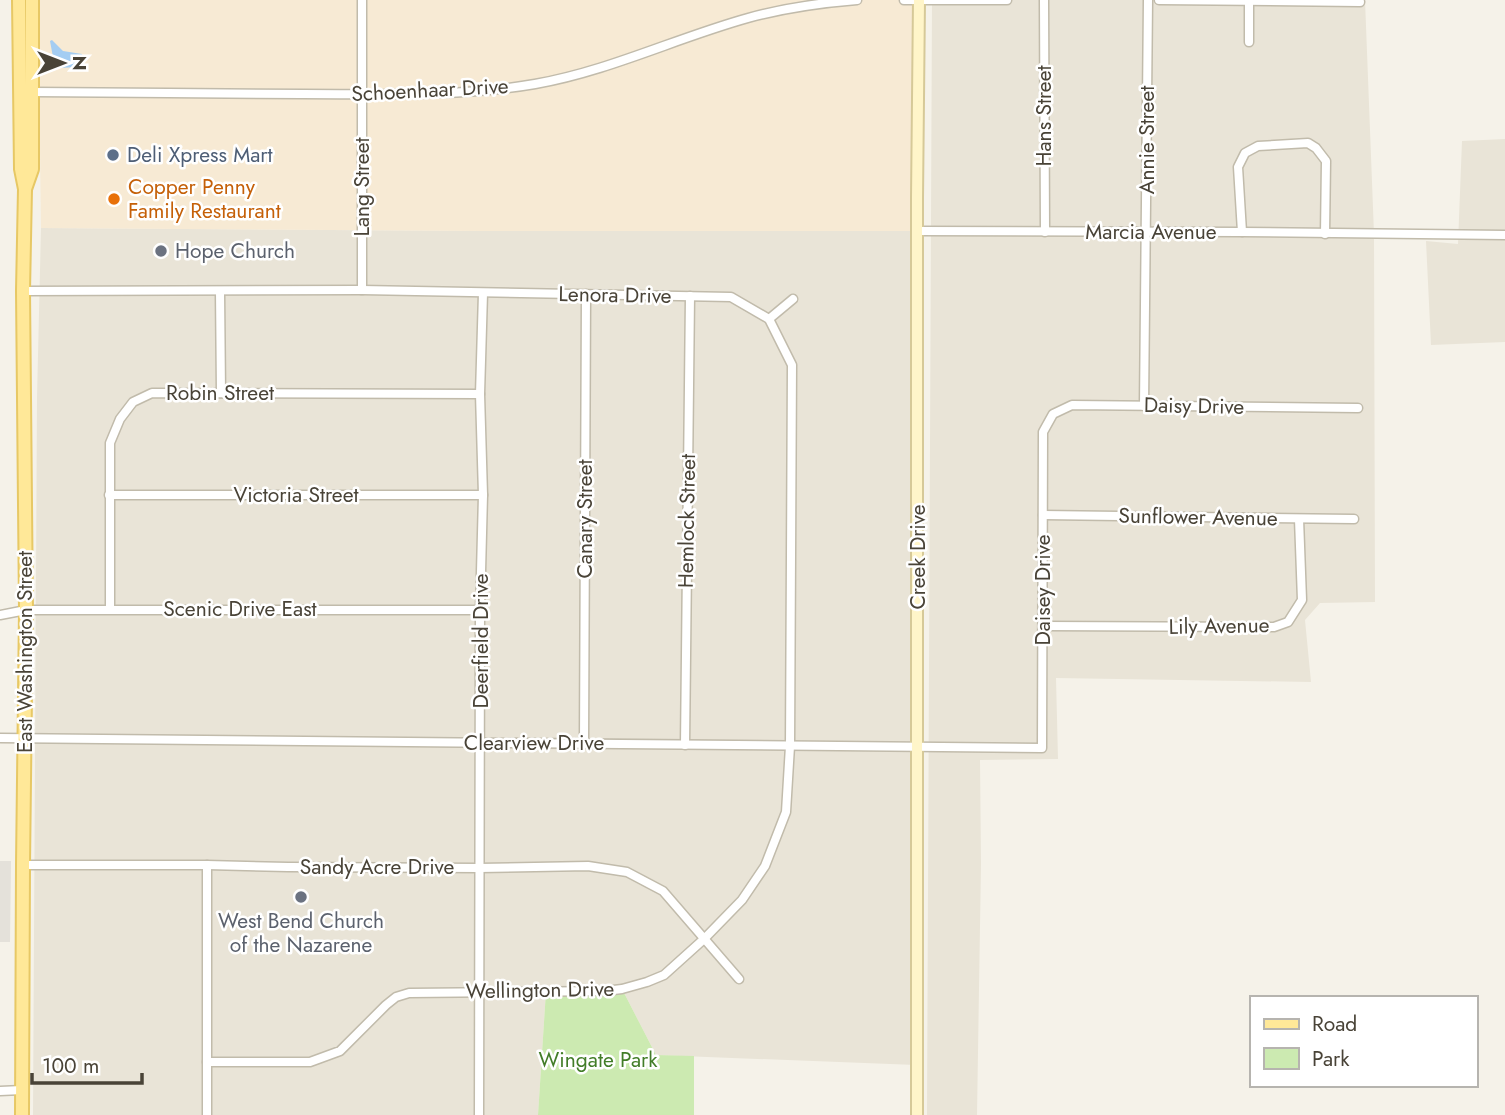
<svg xmlns="http://www.w3.org/2000/svg" width="1505" height="1115" font-family="Jost,sans-serif">
	<style>
		.residential { fill: #e9e4d7 }
		.commercial { fill: #f7ead4 }
		.industrial { fill: #e4e1da }
		.green { fill: #cceab1 }
		.water { fill: #a4cdf2 }
		.lines { fill: none; stroke-linecap: round; stroke-linejoin: round }
		.street-casing { stroke: #c1bbab; stroke-width: 11 }
		.secondary-casing { stroke: #d6c998; stroke-width: 14 }
		.primary-casing { stroke: #e7c865; stroke-width: 16 }
		.street { stroke: #fff; stroke-width: 8 }
		.secondary { stroke: #fff5c9; stroke-width: 10 }
		.primary { stroke: #ffe898; stroke-width: 12 }
		.service-dot { fill: #5c6f8a; stroke: #fff; stroke-width: 2.5 }
		.food-dot { fill: #e8710a; stroke: #fff; stroke-width: 2.5 }
		.worship-dot { fill: #6b7280; stroke: #fff; stroke-width: 2.5 }
		.labels { text-anchor: middle; dominant-baseline: central; stroke-width: 5; stroke-linejoin: round; paint-order: stroke }
		.street-label { font-size: 21px; fill: #494337; stroke: #fff }
		.service-label { font-size: 21px; fill: #4e5e75; stroke: #fff; text-anchor: start }
		.food-label { font-size: 21px; fill: #c56008; stroke: #fff; text-anchor: start }
		.worship-label { font-size: 21px; fill: #5b616d; stroke: #fff; text-anchor: start }
		.park-label { font-size: 21px; fill: #427d28; stroke: #fff }
	</style>
	<rect width="100%" height="100%" fill="#f5f2e9"/>
	<g class="residential">
		<polygon points="932,0 1365,0 1374,234 1375,602 1320,603 1305,620 1311,682 1056,678 1058,759 980,760 981,864 977,1115 927,1115"/>
		<polygon points="1505,139 1505,342 1431,345 1426,241 1458,244 1462,141"/>
		<polygon points="41,228 483,231 918,231 916,1065 656,1055 622,989 546,991 538,1115 33,1115 37,398"/>
	</g>
	<polygon class="commercial" points="38,0 918,0 918,231 483,231 41,228"/>
	<polygon class="industrial" points="0,861 11,861 10,942 0,942"/>
	<polygon class="green" points="622,989 656,1055 694,1056 694,1115 538,1115 546,991"/>
	<polygon class="water" points="52,40 63,51 82,54 83,61 81,67 55,68 50,41"/>
	<g class="lines">
		<g class="street-casing">
			<g id="street">
				<polyline points="904,0 1007,0"/>
				<polyline points="1044,0 1045,232"/>
				<polyline points="1159,0 1360,2"/>
				<polyline points="1249,1 1249,42"/>
				<path d="M33 92C123 93 213 93 303 94 380 94 459 97 535 84 609 71 676 38 748 18 784 8 820 3 857 0"/>
				<polyline points="918,231 1242,232 1505,235"/>
				<polyline points="1242,232 1238,167 1245,153 1258,146 1308,143 1316,148 1326,161 1325,234"/>
				<polyline points="362,290 362,0"/>
				<polyline points="23,291 362,290 731,297 769,319 792,365 790,746 786,812 765,866 742,900 704,939 664,975 647,982 622,989 605,991 409,993 396,997 386,1005 340,1051 310,1062 207,1062"/>
				<polyline points="220,292 221,393"/>
				<polyline points="769,319 793,299"/>
				<polyline points="1144,406 1148,0"/>
				<polyline points="109,495 483,495"/>
				<polyline points="1043,515 1354,519"/>
				<polyline points="110,609 110,443 120,419 133,402 152,393 480,394"/>
				<polyline points="0,615 26,610 480,610"/>
				<polyline points="1043,626 1274,627 1288,622 1302,600 1299,519"/>
				<polyline points="0,738 1042,748 1043,432 1053,414 1072,405 1358,408"/>
				<polyline points="584,743 586,294"/>
				<polyline points="685,745 690,296"/>
				<polyline points="23,865 207,865 288,867 479,868 588,866 627,872 663,891 739,979"/>
				<polyline points="207,865 207,1115"/>
				<polyline points="0,1091 22,1090"/>
				<polyline points="479,1115 480,610 483,495 480,394 483,293"/>
			</g>
		</g>
		<g class="secondary-casing">
			<polyline id="secondary" points="917,1115 917,198 919,0"/>
		</g>
		<g class="primary-casing">
			<g id="primary">
				<polyline points="19,0 21,169 25,189 23,291 26,610 23,865 22,1115"/>
				<polyline points="25,189 32,169 32,0"/>
			</g>
		</g>
		<use href="#street" class="street"/>
		<use href="#secondary" class="secondary"/>
		<use href="#primary" class="primary"/>
	</g>
	<circle class="service-dot" cx="113" cy="155" r="7"/>
	<circle class="food-dot" cx="114" cy="199" r="7"/>
	<g class="worship-dot">
		<circle cx="161" cy="251" r="7"/>
		<circle cx="301" cy="897" r="7"/>
	</g>
	<g class="labels">
		<g class="street-label">
			<text transform="translate(430 90) rotate(-3)">Schoenhaar Drive</text>
			<text transform="translate(1044 116) rotate(-90)">Hans Street</text>
			<text transform="translate(1147 140) rotate(-90)">Annie Street</text>
			<text transform="translate(362 187) rotate(-90)">Lang Street</text>
			<text x="1151" y="232">Marcia Avenue</text>
			<text transform="translate(615 295) rotate(1)">Lenora Drive</text>
			<text x="220" y="393">Robin Street</text>
			<text transform="translate(1194 406) rotate(1)">Daisy Drive</text>
			<text x="296" y="495">Victoria Street</text>
			<text transform="translate(1198 517) rotate(1)">Sunflower Avenue</text>
			<text transform="translate(585 519) rotate(-90)">Canary Street</text>
			<text transform="translate(687 521) rotate(-89)">Hemlock Street</text>
			<text transform="translate(918 557) rotate(-90)">Creek Drive</text>
			<text transform="translate(1043 590) rotate(-90)">Daisey Drive</text>
			<text x="240" y="609">Scenic Drive East</text>
			<text transform="translate(1219 626) rotate(-1)">Lily Avenue</text>
			<text transform="translate(481 641) rotate(-90)">Deerfield Drive</text>
			<text transform="translate(25 652) rotate(-90)">East Washington Street</text>
			<text x="534" y="743">Clearview Drive</text>
			<text x="377" y="867">Sandy Acre Drive</text>
			<text transform="translate(540 990) rotate(-1)">Wellington Drive</text>
		</g>
		<g class="service-label">
			<text x="127" y="155">Deli Xpress Mart</text>
		</g>
		<g class="food-label">
			<text x="128" y="187">Copper Penny<tspan x="128" dy="24">Family Restaurant</tspan></text>
		</g>
		<g class="worship-label">
			<text x="175" y="251">Hope Church</text>
			<text x="301" y="921" text-anchor="middle">West Bend Church<tspan x="301" dy="24">of the Nazarene</tspan></text>
		</g>
		<g class="park-label">
			<text x="598" y="1060">Wingate Park</text>
		</g>
	</g>
	<rect x="1250" y="996" width="228" height="91" fill="#ffffff" stroke="#b6b4af" stroke-width="2"/>
	<rect x="1264" y="1019" width="35" height="10" fill="#ffe898" stroke="#b6b4af" stroke-width="2"/>
	<text x="1312" y="1031" font-size="21" fill="#494337">Road</text>
	<rect x="1264" y="1048" width="35" height="21" fill="#cceab1" stroke="#b6b4af" stroke-width="2"/>
	<text x="1312" y="1066" font-size="21" fill="#494337">Park</text>
	<g transform="translate(63 63) rotate(90)" stroke="#ffffff" stroke-width="5" paint-order="stroke">
	<path d="M0-5L12 26L0 18L-12 26Z" fill="#494337"/>
	<text y="-10" font-size="19" font-weight="bold" text-anchor="middle" fill="#494337">N</text>
	</g>
	<path d="M32 1073v10h110v-10" fill="none" stroke="#494337" stroke-width="3.5"/>
	<text x="42" y="1073" font-size="21" fill="#494337" stroke="#ffffff" stroke-width="5" paint-order="stroke">100 m</text>
</svg>
